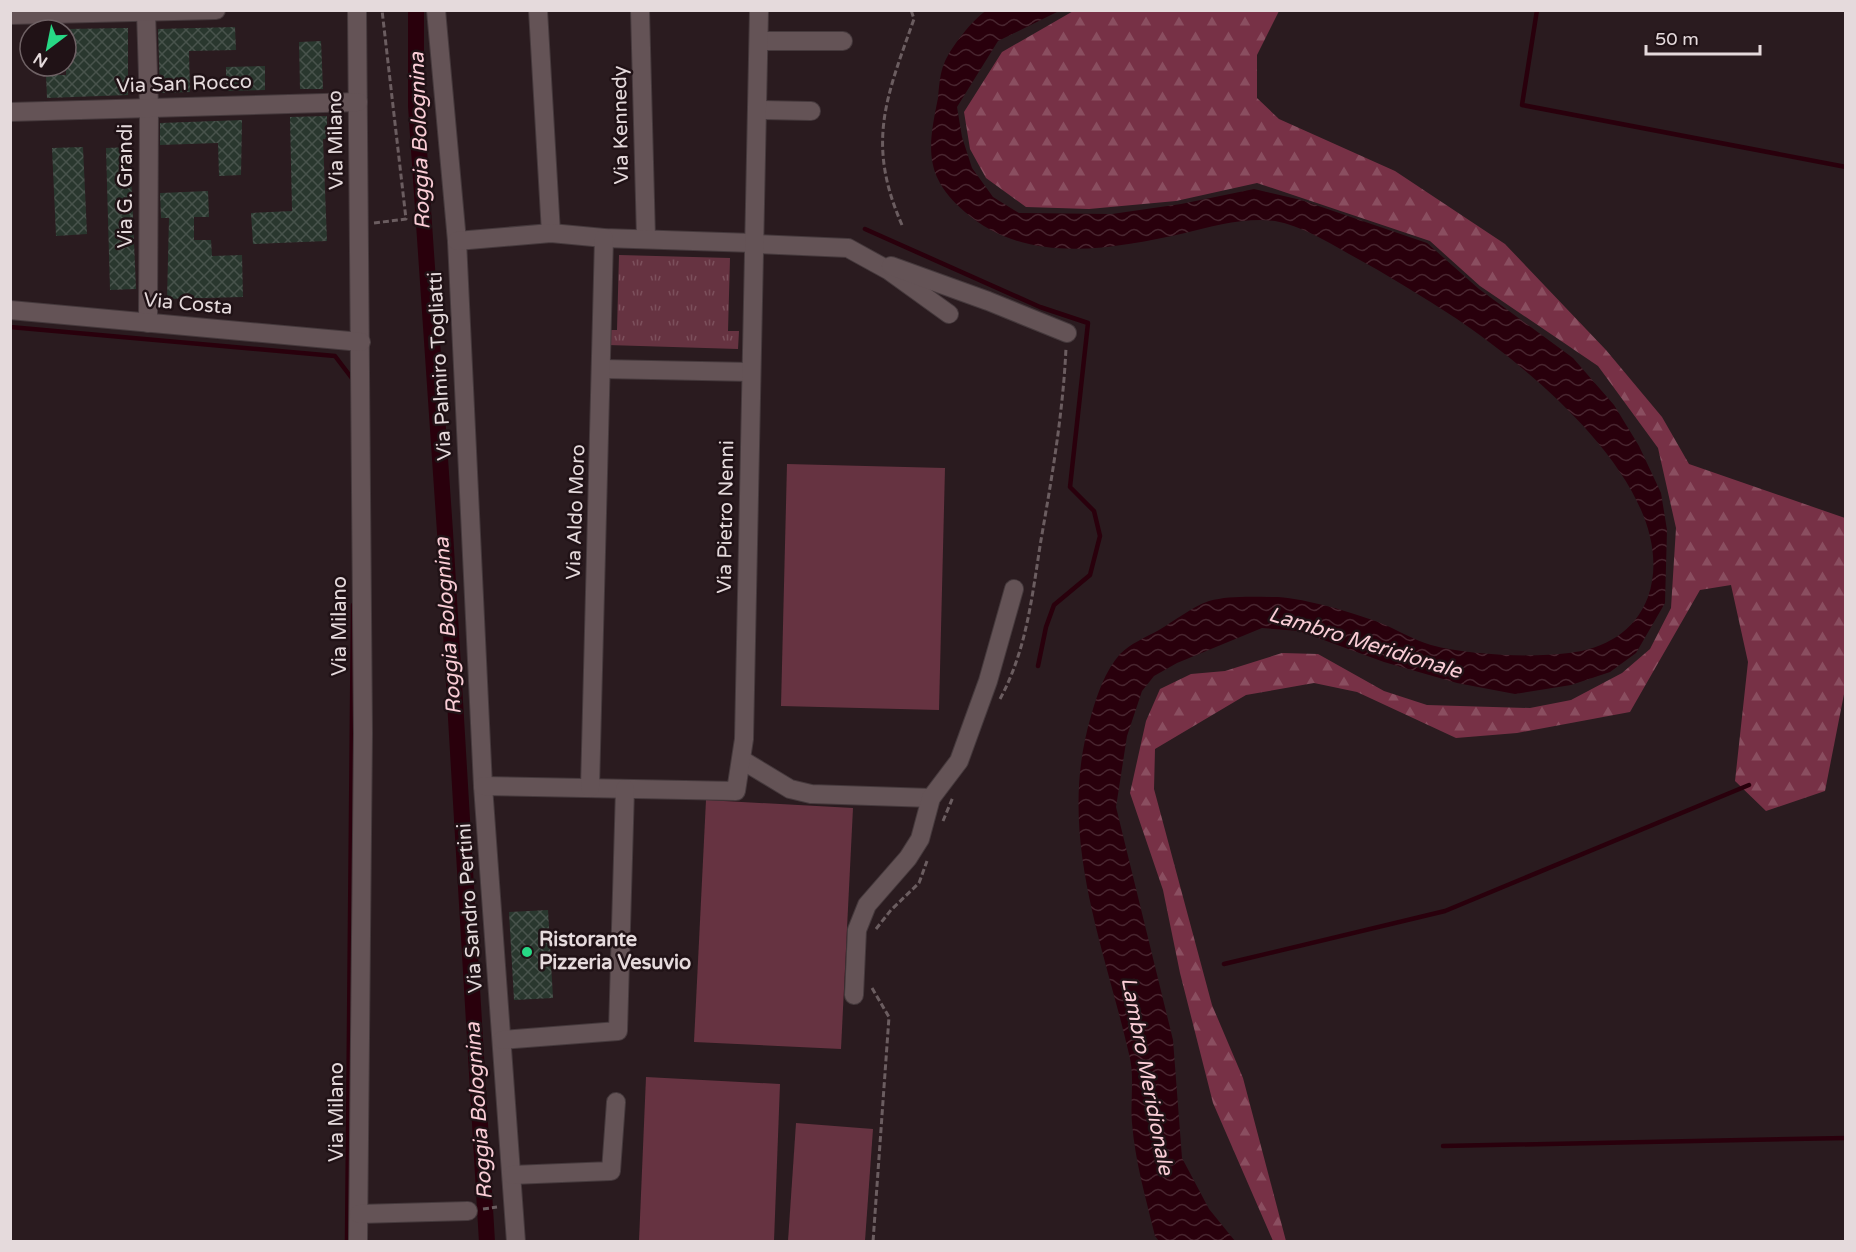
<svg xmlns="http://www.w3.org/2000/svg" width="1856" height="1252" font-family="'Varela Round',sans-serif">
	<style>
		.grass { fill: #663341 }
		.forest { fill: url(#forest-firs) }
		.park { fill: url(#park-tufts) }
		.water { fill: url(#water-waves) }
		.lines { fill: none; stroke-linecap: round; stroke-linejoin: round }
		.stream { stroke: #29000c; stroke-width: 4.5 }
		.canal { stroke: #29000c; stroke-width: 16 }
		.building { fill: url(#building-cross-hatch) }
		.minor-casing { stroke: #45393c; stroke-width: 20 }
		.path { stroke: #6b5d60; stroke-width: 3; stroke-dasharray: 6 3; stroke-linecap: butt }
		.minor { stroke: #645356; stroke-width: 18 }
		.poi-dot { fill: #27d885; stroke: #201216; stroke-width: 2 }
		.labels { text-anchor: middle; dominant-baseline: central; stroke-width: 5; stroke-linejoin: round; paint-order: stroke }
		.street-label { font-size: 20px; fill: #e5dadc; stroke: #201216 }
		.poi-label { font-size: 20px; font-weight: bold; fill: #e5dadc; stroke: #201216; text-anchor: start }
		.water-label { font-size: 21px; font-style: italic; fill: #facdd6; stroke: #201216 }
	</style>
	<defs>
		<pattern id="forest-firs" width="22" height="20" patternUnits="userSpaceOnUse" patternTransform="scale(1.5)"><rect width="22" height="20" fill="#773146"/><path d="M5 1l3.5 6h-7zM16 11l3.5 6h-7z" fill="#8a4e60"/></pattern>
		<pattern id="park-tufts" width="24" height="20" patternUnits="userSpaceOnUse" patternTransform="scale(1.5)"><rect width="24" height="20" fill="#663341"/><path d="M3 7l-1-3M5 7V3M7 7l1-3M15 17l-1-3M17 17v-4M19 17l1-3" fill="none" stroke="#7c505c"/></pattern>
		<pattern id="water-waves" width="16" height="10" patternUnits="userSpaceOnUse" patternTransform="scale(1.5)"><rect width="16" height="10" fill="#29000c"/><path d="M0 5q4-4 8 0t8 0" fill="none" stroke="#48252f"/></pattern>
		<pattern id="building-cross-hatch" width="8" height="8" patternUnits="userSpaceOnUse" patternTransform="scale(1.5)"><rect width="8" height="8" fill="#29372e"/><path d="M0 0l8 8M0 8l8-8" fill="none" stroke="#48534c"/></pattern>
	</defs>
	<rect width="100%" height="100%" fill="#2a1b1f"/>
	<g class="grass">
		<polygon points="787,464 945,468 939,710 781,706"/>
		<polygon points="706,800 853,808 841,1049 694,1042"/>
		<polygon points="646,1077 780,1084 774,1241 639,1241"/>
		<polygon points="796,1123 873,1129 865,1241 788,1241"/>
	</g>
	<polygon class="forest" points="1075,10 1279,11 1257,55 1257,98 1279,119 1395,171 1505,244 1606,350 1662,417 1689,464 1845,518 1845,689 1825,791 1766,811 1735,781 1748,662 1731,585 1700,590 1630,712 1517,733 1456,738 1357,692 1314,683 1246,695 1155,749 1154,789 1212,1005 1243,1078 1286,1241 1273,1241 1213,1103 1180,973 1163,890 1130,793 1146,721 1160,689 1191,674 1225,671 1282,653 1318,654 1384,691 1427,705 1530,708 1571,700 1622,673 1650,649 1671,608 1676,528 1658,448 1598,366 1480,286 1430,241 1257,183 1176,201 1089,209 1026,207 986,178 970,149 964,112 1002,52"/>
	<polygon class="park" points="619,255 730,258 728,331 739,331 738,349 608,345 608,330 617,330"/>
	<path class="water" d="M987 10 1059 11 998 41 957 107 962 137 972 168 993 197 1019 213 1112 214 1181 204 1254 189 1301 200 1427 243 1479 289 1573 358 1614 405 1639 446 1661 493 1667 530 1665 603 1636 653 1610 672 1571 685 1515 694 1457 683 1384 662 1299 631 1262 628 1177 663 1154 676 1142 691 1127 736 1116 807 1173 1040 1182 1158 1209 1209 1235 1241H1159L1155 1236C1146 1199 1135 1161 1132 1123 1130 1100 1135 1077 1129 1054 1103 941 1056 834 1091 716 1097 695 1105 671 1120 654 1130 644 1146 637 1159 630 1174 621 1192 607 1209 601 1230 595 1256 597 1278 597 1307 599 1351 612 1378 622 1396 629 1413 640 1431 645 1468 655 1530 658 1569 653 1604 649 1635 632 1648 597 1684 493 1532 370 1457 319 1422 296 1386 274 1349 254 1326 241 1302 226 1275 221 1245 217 1214 226 1185 233 1112 249 1027 266 965 212 923 176 928 147 938 98 939 87 940 73 944 64 950 48 973 19 987 10Z"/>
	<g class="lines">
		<g class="stream">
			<polyline points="1537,10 1522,105 1846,167"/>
			<polyline points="865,229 1040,307 1088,323 1070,487 1094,511 1100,536 1090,575 1054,605 1046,627 1038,666"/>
			<polyline points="10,327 335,356 354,381"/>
			<polyline points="1224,964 1445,911 1749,785"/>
			<polyline points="1443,1146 1846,1138"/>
			<polyline points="347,1242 353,605"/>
		</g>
		<polyline class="canal" points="416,10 416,106 445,532 487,1242"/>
	</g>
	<g class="building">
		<polygon points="235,27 236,50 189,51 190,92 160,93 158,29"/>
		<polygon points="128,28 128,95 47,98 46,75 66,75 66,29"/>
		<polygon points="321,41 323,89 300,89 299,42"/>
		<polygon points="265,66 265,90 226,91 226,67"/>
		<polygon points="327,116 327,139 323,139 327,241 253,244 251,213 292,211 290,117"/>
		<polygon points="242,120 241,175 219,176 218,143 160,145 160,123"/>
		<polygon points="83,147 87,234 56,236 52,148"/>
		<polygon points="130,147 136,289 110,290 106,148"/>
		<polygon points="208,191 209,217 194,217 194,240 211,240 212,256 242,255 243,297 167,299 169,218 161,218 160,193"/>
		<polygon points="548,910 553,998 514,1000 509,912"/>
	</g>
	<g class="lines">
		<g class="minor-casing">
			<g id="minor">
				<polyline points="357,10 363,733 358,1242"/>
				<polyline points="436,10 457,241 483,786 516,1242"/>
				<polyline points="538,10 551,233"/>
				<polyline points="640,10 646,238"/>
				<polyline points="146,12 149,107 148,323"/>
				<polyline points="10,15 216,10"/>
				<polyline points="759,41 843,41"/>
				<polyline points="758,110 811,111"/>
				<polyline points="10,112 358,102"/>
				<polyline points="457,241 551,233 604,238 753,243"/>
				<polyline points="754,244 848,248 888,270 949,314"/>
				<polyline points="891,266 988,301 1067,333"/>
				<polyline points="10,310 361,342"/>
				<polyline points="602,369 751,372"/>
				<polyline points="742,760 790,789 811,794 931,798"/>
				<polyline points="483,786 736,791 744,739 759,10"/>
				<polyline points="590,788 604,238"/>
				<polyline points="854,995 857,930 867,905 908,858 920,839 931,798 959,761 988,681 1014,589"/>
				<polyline points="502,1040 618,1031 625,789"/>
				<polyline points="512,1175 611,1171 616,1102"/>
				<polyline points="359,1214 468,1211"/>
			</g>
		</g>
		<g class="path">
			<polyline points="374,223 406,219 382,10"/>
			<path d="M902 225C866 143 886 98 914 19L911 10"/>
			<path d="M1000 699C1027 649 1032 596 1041 540 1052 477 1063 413 1066 348"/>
			<polyline points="943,821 953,797"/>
			<polyline points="876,929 891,910 919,883 927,861"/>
			<polyline points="872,988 889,1017 873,1242"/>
			<polyline points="483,1209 497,1207"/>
		</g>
		<use href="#minor" class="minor"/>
	</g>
	<circle class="poi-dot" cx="527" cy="952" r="6"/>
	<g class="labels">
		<g class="street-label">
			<text transform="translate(184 84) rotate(-2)">Via San Rocco</text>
			<text transform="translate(621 125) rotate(-91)">Via Kennedy</text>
			<text transform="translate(336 140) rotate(-91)">Via Milano</text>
			<text transform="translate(126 186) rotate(-90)">Via G. Grandi</text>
			<text transform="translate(188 304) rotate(5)">Via Costa</text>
			<text transform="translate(440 366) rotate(-93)">Via Palmiro Togliatti</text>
			<text transform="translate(576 512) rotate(-88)">Via Aldo Moro</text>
			<text transform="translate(726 517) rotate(-89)">Via Pietro Nenni</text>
			<text transform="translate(340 626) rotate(-90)">Via Milano</text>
			<text transform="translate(470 908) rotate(-94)">Via Sandro Pertini</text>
			<text transform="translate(337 1112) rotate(-90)">Via Milano</text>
		</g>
		<g class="poi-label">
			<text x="539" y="940">Ristorante<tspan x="539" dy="23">Pizzeria Vesuvio</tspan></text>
		</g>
		<g class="water-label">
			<text transform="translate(420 141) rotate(-92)">Roggia Bolognina</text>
			<text transform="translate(448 626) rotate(-94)">Roggia Bolognina</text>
			<text transform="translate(1365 643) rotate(17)">Lambro Meridionale</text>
			<text transform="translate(1147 1076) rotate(79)">Lambro Meridionale</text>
			<text transform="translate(479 1111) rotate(-94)">Roggia Bolognina</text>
		</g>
	</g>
	<rect width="1856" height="1252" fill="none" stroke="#e5dadc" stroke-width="24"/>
	<g transform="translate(48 48) rotate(212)"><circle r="28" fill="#201216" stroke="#6f6265" stroke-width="1.5"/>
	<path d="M0-4.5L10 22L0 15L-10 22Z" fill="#27d885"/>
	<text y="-9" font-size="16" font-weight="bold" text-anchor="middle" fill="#e5dadc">N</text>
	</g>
	<path d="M1646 45v9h114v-9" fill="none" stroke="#e5dadc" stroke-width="3"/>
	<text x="1655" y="45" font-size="18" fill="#e5dadc" stroke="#201216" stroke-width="4.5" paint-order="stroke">50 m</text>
</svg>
